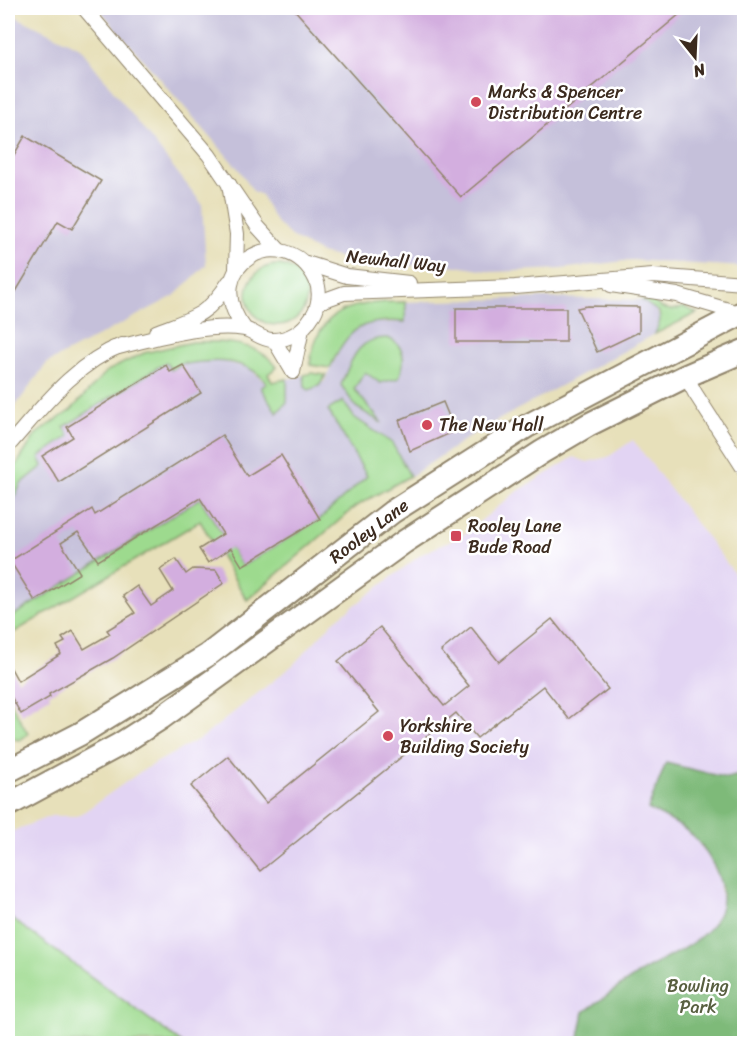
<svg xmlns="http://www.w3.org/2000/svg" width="752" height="1051" font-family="Sriracha,sans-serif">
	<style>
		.built { fill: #e2d4f3 }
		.industrial { fill: #c5c0da }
		.green { fill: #9dda8e; stroke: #6c8256; stroke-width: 1.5 }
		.forest { fill: #7eba79; stroke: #5c724c; stroke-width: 1.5 }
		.building { fill: #d3aedf }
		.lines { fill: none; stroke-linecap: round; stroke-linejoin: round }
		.minor-casing { stroke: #91856c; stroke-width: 16 }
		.trunk-casing { stroke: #91856c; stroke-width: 26 }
		.minor { stroke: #fff; stroke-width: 14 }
		.trunk { stroke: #fff; stroke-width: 22 }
		.poi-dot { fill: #d1495b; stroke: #fff; stroke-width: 2 }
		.labels { text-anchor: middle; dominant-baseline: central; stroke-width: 5; stroke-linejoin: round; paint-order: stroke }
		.poi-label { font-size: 18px; fill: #3b2a1e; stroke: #fff; text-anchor: start }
		.street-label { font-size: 18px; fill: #3b2a1e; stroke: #fff }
		.park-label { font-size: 18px; fill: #585f40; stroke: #fff }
	</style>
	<rect width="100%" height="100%" fill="#fff"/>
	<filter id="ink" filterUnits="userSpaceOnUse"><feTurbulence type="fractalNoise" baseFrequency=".0167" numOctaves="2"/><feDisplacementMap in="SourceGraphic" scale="12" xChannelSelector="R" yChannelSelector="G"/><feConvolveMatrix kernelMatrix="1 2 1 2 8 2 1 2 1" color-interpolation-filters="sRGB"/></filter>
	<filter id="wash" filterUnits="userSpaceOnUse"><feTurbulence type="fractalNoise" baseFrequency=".008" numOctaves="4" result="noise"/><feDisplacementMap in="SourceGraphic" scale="24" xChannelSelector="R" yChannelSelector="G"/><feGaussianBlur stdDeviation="1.35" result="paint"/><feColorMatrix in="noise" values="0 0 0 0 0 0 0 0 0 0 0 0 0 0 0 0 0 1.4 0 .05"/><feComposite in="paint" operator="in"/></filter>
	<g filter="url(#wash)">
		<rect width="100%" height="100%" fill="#e7e0ba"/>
		<polygon class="built" points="633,440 744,586 744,774 727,778 666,763 687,828 708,856 719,878 722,906 709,930 689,947 644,970 584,1012 578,1043 182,1043 8,916 8,833 51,816 78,816 143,770 203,737 293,665 334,621 422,554 466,533 515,493 574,457 587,462 608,457"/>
		<g class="industrial">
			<polygon points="98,8 744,8 744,267 632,260 561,269 493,272 438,263 391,268 376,266 321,253 292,237 276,222 261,195 253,191 240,171"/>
			<polygon points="8,13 80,48 202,204 206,265 174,296 47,363 8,416"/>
			<polygon points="544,298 641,300 656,308 660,321 655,334 478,431 408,478 356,506 247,600 200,521 8,636 8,511 14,495 21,484 43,466 38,457 69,437 64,427 166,362 220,361 249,368 267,384 278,413 287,402 287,379 304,375 305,387 324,382 346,337 361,326 371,323 405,322 406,302"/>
		</g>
		<g class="green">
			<circle cx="277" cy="295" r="30"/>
			<path d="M641 300 653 301C662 311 672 312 684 307L697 313 655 334 660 321 659 312Z"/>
			<path d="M406 302 405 322C361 318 347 329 330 368L310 365C317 305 356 302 406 302Z"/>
			<path d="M388 338C406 346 406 361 399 378L380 383 365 372 354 389 382 423 356 407 341 385C351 361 357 337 388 338Z"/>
			<path d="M192 342C222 341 258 341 277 367L268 374 272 382 287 379V402L277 413 261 388 267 383C247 358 215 359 186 364L185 362 171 370 166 362 64 427 69 436 39 457 43 466 21 484 8 511V478L36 434 71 410 107 371 144 353Z"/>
			<polygon points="311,373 326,375 319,386 309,390 305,387 304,375"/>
			<polygon points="343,401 354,417 392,443 410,476 356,506 247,600 200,521 8,636 8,619 200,498 242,566 320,519 367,476 328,410"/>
			<polygon points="8,698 28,734 20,740 8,738"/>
			<polygon points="8,916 182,1043 8,1043"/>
		</g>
		<path class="forest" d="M666 763 727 778 744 774V1043H578L584 1012C604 998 624 982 645 970 684 947 743 927 715 868 697 832 682 826 648 809Z"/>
		<g id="blocks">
			<g class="building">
				<polygon points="293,8 687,8 461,197"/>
				<polygon points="25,136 101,181 72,229 58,221 8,305 8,165"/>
				<polygon points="587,306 639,307 639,332 597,352 577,308"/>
				<rect x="456" y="308" width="110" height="34"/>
				<polygon points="166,365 170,372 183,365 201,393 59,482 42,456 73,437 67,427"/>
				<polygon points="443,402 455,431 410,451 399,420"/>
				<polygon points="222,435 247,476 281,455 320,519 242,566 231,548 208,563 199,549 223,534 200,498 98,561 78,532 61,543 80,573 35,601 10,561 92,509 95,515"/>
				<polygon points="176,559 186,574 193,569 216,570 224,583 113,658 49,694 50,697 21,714 8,691 8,663 18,681 61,654 57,646 65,642 62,638 73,631 84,649 110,634 107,630 135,613 123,596 137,586 151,606 173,591 160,570"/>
				<polygon points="552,619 608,689 569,719 543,686 477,738 456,713 260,871 191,786 228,756 266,803 379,712 338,661 380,627 444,706 469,686 441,651 471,627 499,662"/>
			</g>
		</g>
	</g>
	<g filter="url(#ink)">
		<use href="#blocks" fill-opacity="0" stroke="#91856c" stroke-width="1.5"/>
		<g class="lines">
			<g class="minor-casing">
				<g id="minor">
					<polyline points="84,8 209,155 258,227 279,250"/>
					<polyline points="229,184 237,234 236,269"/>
					<polyline points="306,263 347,276 409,283"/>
					<polyline points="611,285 677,295 742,314"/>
					<polyline points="319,302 344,293 515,287 653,276 744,283"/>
					<path d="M156 332C192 318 208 316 229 282"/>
					<polyline points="274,340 293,372"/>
					<path d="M114 348C149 340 209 322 244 329 254 331 261 340 273 340 289 340 303 331 311 318 319 308 321 292 316 280 286 217 195 265 245 329"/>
					<polyline points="293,372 302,329"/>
					<polyline points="686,376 695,393 744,469"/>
					<path d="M8 446C41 409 74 364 122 345"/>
				</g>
			</g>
			<g class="trunk-casing">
				<g id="trunk">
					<polyline points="8,771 80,734 208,655 392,512 527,426 744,312"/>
					<polyline points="8,805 119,745 161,718 404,542 542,452 588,425 686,376 744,351"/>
				</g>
			</g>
			<use href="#minor" class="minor"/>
			<use href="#trunk" class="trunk"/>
		</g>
	</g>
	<g class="poi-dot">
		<circle cx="476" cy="102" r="6"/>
		<circle cx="427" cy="425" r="6"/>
		<rect x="450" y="530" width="12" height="12" rx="3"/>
		<circle cx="388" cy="736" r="6"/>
	</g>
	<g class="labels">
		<g class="poi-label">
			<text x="488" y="92">Marks &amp; Spencer<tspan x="488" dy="21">Distribution Centre</tspan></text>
			<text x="439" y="425">The New Hall</text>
			<text x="468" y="526">Rooley Lane<tspan x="468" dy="21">Bude Road</tspan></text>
			<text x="400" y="726">Yorkshire<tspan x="400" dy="21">Building Society</tspan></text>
		</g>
		<g class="street-label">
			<text transform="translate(396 261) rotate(6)">Newhall Way</text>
			<text transform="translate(369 531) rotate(-37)">Rooley Lane</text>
		</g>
		<g class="park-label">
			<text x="698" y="986">Bowling<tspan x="698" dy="21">Park</tspan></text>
		</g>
	</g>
	<rect width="752" height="1051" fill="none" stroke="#fff" stroke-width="30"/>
	<g transform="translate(695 57) rotate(162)" stroke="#ffffff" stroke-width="4.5" paint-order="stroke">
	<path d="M0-4.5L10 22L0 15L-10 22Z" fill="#3b2a1e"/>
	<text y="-9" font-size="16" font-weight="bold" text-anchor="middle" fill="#3b2a1e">N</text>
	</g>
</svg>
